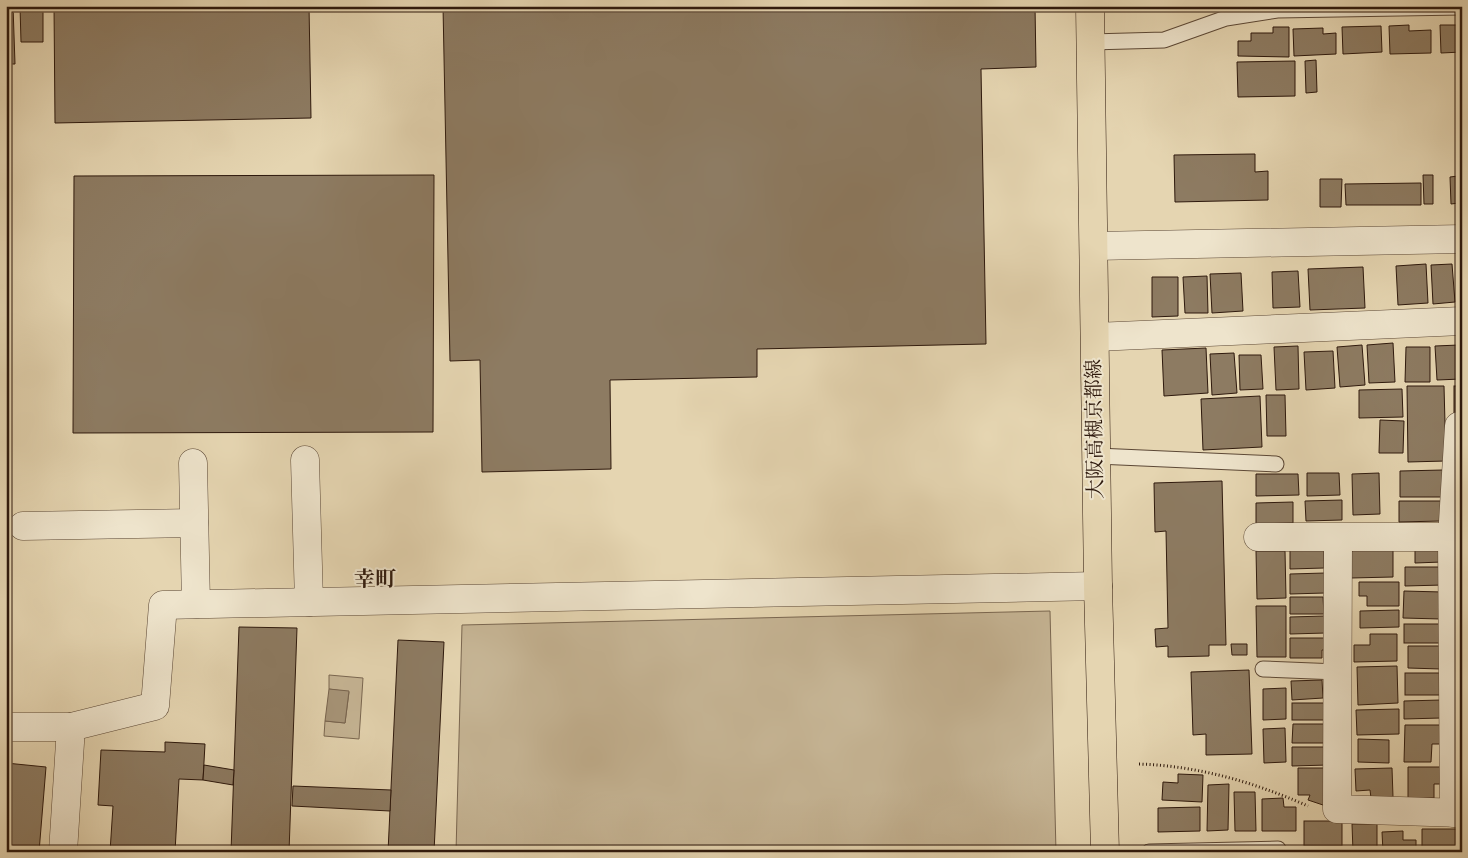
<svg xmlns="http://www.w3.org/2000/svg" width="1468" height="858" font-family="Vollkorn,'Noto Serif JP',serif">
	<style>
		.green { fill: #c6b595; stroke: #7a6751 }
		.water { fill: #a79579; stroke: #77634e }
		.building { fill: #8d7b62; stroke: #2e190d }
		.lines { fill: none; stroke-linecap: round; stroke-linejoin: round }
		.service-casing { stroke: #5c4836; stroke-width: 17 }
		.minor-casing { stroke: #5c4836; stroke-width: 29 }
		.primary-casing { stroke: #2e190d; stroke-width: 29 }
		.path { stroke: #2e190d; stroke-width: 3; stroke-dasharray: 1 2.5; stroke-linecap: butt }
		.service { stroke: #eee4cc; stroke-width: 15 }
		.minor { stroke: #eee4cc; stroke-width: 28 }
		.primary { stroke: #e5d5b1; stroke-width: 28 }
		.labels { text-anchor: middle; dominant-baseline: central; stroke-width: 4; stroke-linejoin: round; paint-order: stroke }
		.street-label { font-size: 20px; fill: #2e190d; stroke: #eee4cc }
		.neighbourhood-label { font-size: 21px; font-weight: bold; fill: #2e190d; stroke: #eee4cc }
	</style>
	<rect width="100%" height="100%" fill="#e5d5b1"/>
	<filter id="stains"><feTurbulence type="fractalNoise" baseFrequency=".004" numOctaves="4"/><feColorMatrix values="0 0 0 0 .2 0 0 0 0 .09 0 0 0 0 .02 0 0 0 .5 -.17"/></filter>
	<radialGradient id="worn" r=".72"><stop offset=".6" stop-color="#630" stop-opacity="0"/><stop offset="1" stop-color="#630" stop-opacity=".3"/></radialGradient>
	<g class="green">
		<polygon points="1050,611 1056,852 456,852 462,625"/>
		<polygon points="329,675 363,678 359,739 324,736 325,721 345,723 349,692 329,689"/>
	</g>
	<polygon class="water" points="329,689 349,691 345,723 325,721"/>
	<g class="building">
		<polygon points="6,6 13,6 15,64 6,64"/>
		<polygon points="20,6 43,6 43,42 21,42"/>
		<polygon points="54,6 309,6 311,118 55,123"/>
		<polygon points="443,6 1035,6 1036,67 981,69 986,344 757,349 757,377 610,380 611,469 482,472 480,360 450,361"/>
		<polygon points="1147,6 1191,6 1191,10 1147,11"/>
		<polygon points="1409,25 1409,31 1431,30 1431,53 1390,54 1389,26"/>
		<polygon points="1440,25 1457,25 1457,30 1462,30 1462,52 1441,53"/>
		<polygon points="1381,26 1382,52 1343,54 1342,27"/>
		<polygon points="1273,27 1289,27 1289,57 1238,56 1238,41 1251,41 1251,33 1273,33"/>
		<polygon points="1323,28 1323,34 1336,33 1336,54 1294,56 1293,29"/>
		<polygon points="1316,60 1317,92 1306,93 1305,61"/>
		<polygon points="1295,61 1295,96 1238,97 1237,62"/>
		<polygon points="1255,154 1255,172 1268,171 1268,200 1175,202 1174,155"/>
		<polygon points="434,175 433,432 73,433 74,176"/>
		<polygon points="1423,175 1433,175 1433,204 1424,204"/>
		<polygon points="1458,176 1459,203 1451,204 1450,177"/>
		<polygon points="1320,179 1342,179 1341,207 1320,207"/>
		<polygon points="1421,183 1421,205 1346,205 1345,184"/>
		<polygon points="1426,264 1428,303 1398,305 1396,266"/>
		<polygon points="1452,264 1455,302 1433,304 1431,265"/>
		<polygon points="1459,264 1462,264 1462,302 1461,302"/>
		<polygon points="1363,267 1365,308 1310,310 1308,269"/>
		<polygon points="1298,271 1300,307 1273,308 1272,272"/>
		<polygon points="1241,273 1243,311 1212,313 1210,274"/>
		<polygon points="1207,276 1208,313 1185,313 1183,277"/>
		<polygon points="1152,277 1178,277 1178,316 1152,317"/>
		<polygon points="1393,343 1395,382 1369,383 1367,345"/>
		<polygon points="1362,345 1365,385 1340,387 1337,347"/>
		<polygon points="1459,345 1461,379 1437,380 1435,346"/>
		<polygon points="1298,346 1299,389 1276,390 1274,347"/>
		<polygon points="1406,347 1430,347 1430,382 1405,382"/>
		<polygon points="1206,348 1208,393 1164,396 1162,350"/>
		<polygon points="1333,351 1335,388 1306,390 1304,352"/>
		<polygon points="1234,353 1237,393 1212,395 1210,354"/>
		<polygon points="1239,355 1261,355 1263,389 1240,390"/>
		<polygon points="1407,386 1444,386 1446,461 1408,462"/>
		<rect x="1454" y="386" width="8" height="29"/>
		<polygon points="1402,389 1403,417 1359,418 1359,390"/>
		<polygon points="1266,395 1285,395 1286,436 1267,436"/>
		<polygon points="1260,396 1262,447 1203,450 1201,399"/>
		<polygon points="1380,420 1404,421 1403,453 1379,453"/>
		<polygon points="1443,470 1444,497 1400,497 1400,471"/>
		<polygon points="1307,473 1339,473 1340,495 1307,496"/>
		<polygon points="1379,473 1380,514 1353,515 1352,474"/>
		<polygon points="1256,474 1298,474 1299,495 1256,496"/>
		<polygon points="1222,481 1226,645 1209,645 1209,656 1168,657 1168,646 1156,647 1155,629 1168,628 1166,531 1155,532 1154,483"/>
		<polygon points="1342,500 1342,520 1306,521 1305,501"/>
		<polygon points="1399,501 1441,501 1441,521 1399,522"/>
		<polygon points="1293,502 1293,523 1256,524 1256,503"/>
		<polygon points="1441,546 1442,562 1415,563 1415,547"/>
		<polygon points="1359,547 1393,547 1393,577 1351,578 1351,552"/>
		<polygon points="1290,549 1324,549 1324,568 1290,569"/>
		<polygon points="1256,551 1285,551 1286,598 1257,599"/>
		<polygon points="1405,567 1443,567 1443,585 1405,586"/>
		<polygon points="1325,573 1325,593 1290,594 1290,574"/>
		<polygon points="1359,582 1399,582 1399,606 1367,606 1367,596 1359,596"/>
		<polygon points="1404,591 1442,592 1441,619 1403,618"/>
		<polygon points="1290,597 1323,597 1324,614 1290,614"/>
		<polygon points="1256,606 1286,606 1286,657 1257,657"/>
		<polygon points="1399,610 1399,627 1360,628 1360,611"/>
		<polygon points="1325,616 1326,633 1290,634 1290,617"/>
		<rect x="1404" y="624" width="39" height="19"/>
		<polygon points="239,627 297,628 289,852 231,852"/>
		<polygon points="1370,634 1397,634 1397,661 1354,662 1354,645 1370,645"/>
		<polygon points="1290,638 1328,638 1328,650 1322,650 1322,658 1290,658"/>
		<polygon points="398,640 444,642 434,852 388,852"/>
		<polygon points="1231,644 1247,644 1247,655 1232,655"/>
		<polygon points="1408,646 1442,646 1441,669 1408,668"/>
		<polygon points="1397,666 1398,703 1358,705 1357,667"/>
		<polygon points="1249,670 1252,754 1206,755 1206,734 1193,735 1191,672"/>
		<rect x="1405" y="673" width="35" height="22"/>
		<polygon points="1322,680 1323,698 1292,700 1291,681"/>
		<polygon points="1286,688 1286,719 1263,720 1263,689"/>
		<polygon points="1441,700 1441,718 1404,719 1404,701"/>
		<rect x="1292" y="703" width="32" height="17"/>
		<polygon points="1399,709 1399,734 1357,735 1356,710"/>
		<polygon points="1293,724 1324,724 1324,743 1292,743"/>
		<polygon points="1405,725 1441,725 1441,744 1432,744 1431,762 1404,762"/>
		<polygon points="1285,728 1286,762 1264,763 1263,729"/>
		<polygon points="1358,739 1389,740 1389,763 1358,762"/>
		<polygon points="165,742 205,744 203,780 179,779 175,852 110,852 113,806 98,805 101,750 165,752"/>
		<polygon points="1292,747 1329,747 1328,765 1292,766"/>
		<polygon points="6,763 46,767 39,852 6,852"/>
		<polygon points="204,765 234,770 233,785 203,780"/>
		<polygon points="1408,767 1446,767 1446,784 1434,784 1434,798 1408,798"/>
		<polygon points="1298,768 1329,768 1329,801 1323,805 1308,800 1310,795 1298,795"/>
		<polygon points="1392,768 1393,797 1371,798 1370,790 1356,791 1355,769"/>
		<polygon points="1178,774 1203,775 1202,802 1162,800 1163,782 1178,783"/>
		<polygon points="1229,784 1228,830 1207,831 1208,785"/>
		<polygon points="293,786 391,790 390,811 292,806"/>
		<polygon points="1234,792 1255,792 1256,831 1235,831"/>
		<polygon points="1283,798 1284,807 1296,807 1296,831 1262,831 1262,799"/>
		<polygon points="1200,807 1200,831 1158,832 1158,808"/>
		<rect x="1304" y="821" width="38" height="25"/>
		<polygon points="1352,824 1377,824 1377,852 1353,852"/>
		<polygon points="1422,829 1460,829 1460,851 1422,852"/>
		<polygon points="1403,831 1403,840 1416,840 1416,852 1383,852 1382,832"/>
	</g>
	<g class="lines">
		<g class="service-casing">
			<g id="service">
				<polyline points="1091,42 1164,40 1226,18 1277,10 1462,7"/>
				<polyline points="1097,456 1276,464"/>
				<polyline points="1263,669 1338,672"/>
				<polyline points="1149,852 1278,849"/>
			</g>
		</g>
		<g class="minor-casing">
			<g id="minor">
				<polyline points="1094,246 1462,239"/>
				<polyline points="1095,337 1462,321"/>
				<polyline points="305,460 309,602"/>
				<polyline points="193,463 196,604"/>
				<polyline points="23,526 194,523"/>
				<polyline points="1258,537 1462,537"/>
				<polyline points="1338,539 1337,809 1462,813"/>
				<polyline points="10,727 71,727"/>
				<polyline points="1454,813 1452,538 1459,426 1462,426"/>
				<polyline points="63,852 71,727 155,706 163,605 1098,586"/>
			</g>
		</g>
		<g class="primary-casing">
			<polyline id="primary" points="1090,6 1098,586 1105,852"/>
		</g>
		<path class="path" d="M1139 764C1199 766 1253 782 1308 806"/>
		<use href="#service" class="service"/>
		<use href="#minor" class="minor"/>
		<use href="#primary" class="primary"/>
	</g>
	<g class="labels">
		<g class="street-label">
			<text transform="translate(1096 429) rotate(-91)">大阪高槻京都線</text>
		</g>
		<g class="neighbourhood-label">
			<text x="375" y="580">幸町</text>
		</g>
	</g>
	<rect width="1468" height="858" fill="none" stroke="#e5d5b1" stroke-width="25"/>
	<rect x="8" y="8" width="1453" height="843" fill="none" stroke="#2e190d" stroke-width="2.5"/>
	<rect x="12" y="12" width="1443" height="833" fill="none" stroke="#2e190d"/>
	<rect width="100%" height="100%" filter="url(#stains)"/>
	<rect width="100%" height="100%" fill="url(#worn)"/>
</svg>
